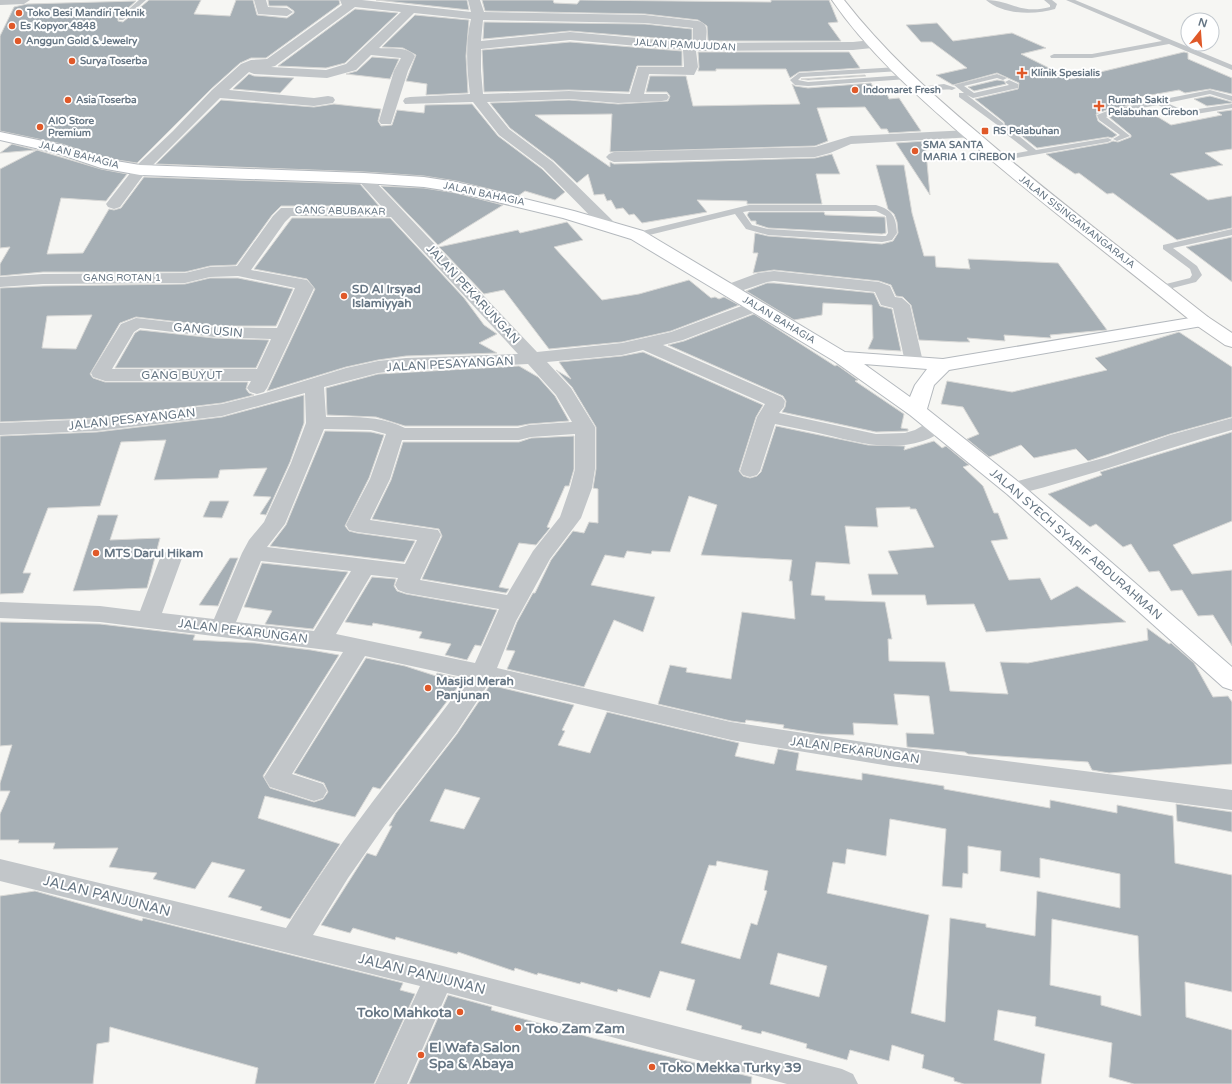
<svg xmlns="http://www.w3.org/2000/svg" width="1232" height="1084" font-family="'Varela Round',sans-serif">
	<style>
		.building { fill: #a6afb5; stroke: #d8d8d6; fill-rule: evenodd }
		.lines { fill: none; stroke-linecap: round; stroke-linejoin: round }
		.secondary-casing { stroke: #b4b9be; stroke-width: 2 }
		.highway-casing { stroke: #b5b8bb; stroke-width: 2 }
		.lane { fill: #c2c6c9; fill-rule: evenodd }
		.street { fill: #c2c6c9; fill-rule: evenodd }
		.secondary { fill: #fff; fill-rule: evenodd }
		.highway { fill: #fff; fill-rule: evenodd }
		.poi-dot { fill: #e05929; stroke: #fff; stroke-width: 1.5 }
		.labels { text-anchor: middle; dominant-baseline: central; stroke-width: 4; stroke-linejoin: round; paint-order: stroke }
		.far-poi-label { font-size: 10px; font-weight: bold; fill: #667684; stroke: #fff; text-anchor: start }
		.far-street-label { font-size: 10px; fill: #667684; stroke: #fff }
		.poi-label { font-size: 12px; font-weight: bold; fill: #667684; stroke: #fff; text-anchor: start }
		.street-label { font-size: 12px; fill: #667684; stroke: #fff }
		.near-street-label { font-size: 14px; fill: #667684; stroke: #fff }
		.near-poi-label { font-size: 14px; font-weight: bold; fill: #667684; stroke: #fff; text-anchor: start }
	</style>
	<rect width="100%" height="100%" fill="#f6f6f3"/>
	<g class="building">
		<polygon points="149,0 201,0 194,14 230,16 236,0 253,0 257,15 287,18 294,13 294,11 287,6 269,6 268,0 339,0 340,4 266,58 251,58 240,63 211,89 137,163 104,158 62,144 0,131 0,36 14,7 27,4 136,1 118,17 118,21 123,22"/>
		<polygon points="376,0 467,0 469,10"/>
		<polygon points="482,0 553,0 554,3 577,4 580,0 771,2 771,0 829,0 838,22 828,23 841,41 708,41 707,26 698,20 645,14 485,11"/>
		<polygon points="355,9 398,13 345,63 326,68 278,66"/>
		<polygon points="415,15 469,20 466,56 468,93 426,95 427,84 406,81 416,55 403,48 382,47"/>
		<polygon points="484,22 645,24 692,29 692,41 570,31 483,39"/>
		<polygon points="937,23 953,41 1012,33 1046,48 1021,54 1071,79 1184,52 1188,53 1188,59 1232,78 1232,94 1210,89 1185,93 1179,90 1129,99 1136,103 1119,108 1114,107 1096,114 1098,121 1117,135 1112,138 1108,137 1037,148 1009,126 1005,126 1004,122 975,99 1018,89 1019,83 997,73 953,85 936,75 967,68 932,42 921,42 906,25"/>
		<polygon points="570,42 682,51 682,66 637,66 629,92 569,90 484,92 482,50"/>
		<polygon points="698,52 849,52 860,68 799,72 790,78 786,69 716,69 716,71 698,71 699,67"/>
		<polygon points="372,57 399,59 390,79 346,74 357,71"/>
		<polygon points="249,74 254,76 294,78 280,93 233,89"/>
		<polygon points="865,75 866,76 808,80 801,79"/>
		<polygon points="650,76 686,76 693,106 800,104 792,84 795,86 808,88 871,83 877,95 887,94 889,99 899,98 921,131 889,133 887,129 881,129 865,107 817,108 828,141 815,146 610,152 612,114 535,115 610,167 610,162 614,164 815,158 832,154 840,174 816,174 822,204 747,204 747,201 697,200 707,212 642,223 634,214 629,215 623,208 616,209 611,200 607,201 604,194 594,195 588,174 577,183 554,161 510,128 490,103 569,100 618,104 668,101 670,96 667,92 646,92"/>
		<polygon points="997,80 1004,81 1006,84 974,91 968,87"/>
		<polygon points="1210,96 1232,102 1232,103 1207,106 1194,99"/>
		<polygon points="221,100 314,107 334,104 381,109 378,121 381,126 392,125 397,110 424,113 425,105 472,104 498,136 542,169 565,192 555,200 525,191 518,196 456,181 424,176 364,172 156,164"/>
		<polygon points="1145,109 1171,125 1222,115 1217,112 1232,110 1232,149 1205,153 1223,165 1170,174 1208,200 1232,196 1232,228 1177,240 1113,193 1107,194 1079,173 1075,174 1046,154 1108,143 1113,141 1118,142 1131,137 1131,135 1109,117 1119,113 1120,110 1124,112"/>
		<polygon points="925,141 930,195 896,143"/>
		<polygon points="12,144 36,150 0,153"/>
		<polygon points="37,150 101,169 127,174 106,201 61,198 47,254 83,253 109,209 114,210 121,208 144,177 360,184 379,206 281,206 272,215 236,265 210,266 185,272 43,272 0,276 0,264 10,247 0,248 0,169"/>
		<polygon points="876,165 904,165 912,213 924,256 935,256 936,267 970,269 968,259 1058,263 1107,330 1050,335 1051,338 1004,335 1005,341 967,338 970,342 959,342 919,340 911,305 903,297 896,296 891,285 879,281 774,270 753,273 758,253 753,253 755,233 768,236 882,244 893,241 898,233 897,222 894,214 888,209"/>
		<polygon points="381,186 424,188 456,193 503,205 438,245"/>
		<polygon points="749,212 824,212 825,215 885,217 886,233 882,234 768,228 756,224 756,221 751,221 747,215"/>
		<polygon points="292,218 390,218 464,298 484,325 497,334 479,343 497,353 406,356 378,360 346,367 267,391 315,289 307,279 254,269"/>
		<polygon points="567,222 583,240 554,247 602,300 639,294 689,280 711,298 715,297 719,299 724,297 739,305 671,331 622,342 549,349 504,290 484,294 439,247 518,230 520,233"/>
		<polygon points="1232,237 1232,282 1186,247"/>
		<path d="M210 278H238L293 289 276 326H214L136 317 120 323 90 374 93 378 105 382H248L246 389 249 393 254 395 222 403 97 418 0 422V288L43 286 185 284ZM92 315 76 349 42 348 47 316Z"/>
		<polygon points="767,283 774,283 874,293 880,306 892,309 901,351 868,349 873,338 872,305 823,303 822,315 794,320 746,291"/>
		<polygon points="754,314 835,366 837,365 858,380 855,381 904,414 901,428 908,429 908,431 876,432 782,412 785,407 786,401 783,396 668,345 684,341"/>
		<polygon points="140,330 214,338 269,340 256,368 115,368 135,333"/>
		<polygon points="1179,332 1232,367 1232,417 1170,434 1088,461 1076,449 1034,458 1021,445 989,457 967,439 979,434 963,407 941,404 947,381 1012,392 1107,370 1095,358"/>
		<polygon points="643,352 763,405 756,417 739,471 743,476 750,478 757,476 761,472 776,426 868,445 905,446 904,450 934,441 942,448 946,446 969,465 963,467 983,486 994,513 998,513 1008,539 991,541 1009,580 1040,578 1051,600 1077,586 1126,622 986,632 974,604 927,605 925,595 872,595 868,574 898,574 888,551 934,547 916,509 910,509 910,507 876,508 878,527 845,526 850,564 816,562 811,595 825,596 825,600 885,602 892,639 888,639 889,661 945,662 950,691 1008,694 1000,662 1028,663 1148,640 1147,628 1169,644 1171,643 1194,663 1213,697 1228,696 1232,702 1232,764 1109,773 1092,770 1088,762 968,754 965,752 907,747 906,733 934,734 929,696 894,694 898,725 853,723 854,735 821,734 783,728 784,725 746,720 745,723 731,721 658,704 670,665 687,668 686,672 731,679 742,612 795,619 792,581 789,581 792,560 701,555 717,505 689,496 670,552 652,551 651,554 627,551 624,558 605,555 591,585 655,597 643,632 614,620 584,687 507,669 515,651 506,650 517,622 533,593 535,593 551,560 573,531 584,533 589,522 598,523 598,489 593,488 596,469 596,427 572,387 556,370 571,379 559,362 622,356"/>
		<polygon points="519,366 538,377 555,396 569,421 529,424 518,426 405,426 376,417 327,415 326,388 378,374"/>
		<polygon points="304,395 304,423 290,462 266,515 260,514 271,497 253,496 267,468 220,470 218,478 154,480 166,440 121,442 100,506 48,508 23,573 31,573 23,593 0,594 0,436 97,432 222,417"/>
		<polygon points="325,431 371,432 384,435 369,478 345,526 349,531 357,533 415,541 404,562 270,546 286,525"/>
		<polygon points="1232,432 1232,521 1173,545 1192,574 1232,570 1232,646 1213,615 1198,616 1182,590 1171,591 1159,571 1149,572 1131,544 1123,547 1096,524 1090,527 1048,494 1102,475 1100,472"/>
		<polygon points="574,436 574,469 569,486 565,486 562,493 547,527 550,528 536,545 519,543 499,587 509,589 506,593 422,579 442,536 439,529 372,519 391,480 403,442 519,442 531,438"/>
		<polygon points="210,501 229,501 222,518 203,517"/>
		<polygon points="98,515 118,515 110,540 160,538 147,588 73,591"/>
		<polygon points="230,558 238,558 218,606 199,605"/>
		<polygon points="262,563 348,572 313,629 265,624 272,611 244,607"/>
		<polygon points="372,577 396,579 394,586 397,591 406,594 497,610 481,646 475,645 467,660 445,655 451,644 419,638 422,632 373,623 372,626 345,622"/>
		<polygon points="0,622 100,624 195,635 193,640 255,643 311,650 339,655 263,776 270,788 314,802 323,799 328,792 324,783 294,773 366,658 405,666 436,676 437,673 464,679 380,789 373,787 355,817 265,796 258,818 340,844 290,919 260,910 262,907 228,897 245,870 212,862 195,889 153,879 157,873 109,867 118,848 53,849 55,843 18,843 19,840 0,840 0,814 10,791 0,791 0,783 12,745 0,746"/>
		<path d="M490 685 574 705 562 730 565 731 558 745 590 753 607 712 739 743 735 756 774 764 778 749 799 753 796 770 862 780V773L944 786V789L1050 808V800L1117 813V805L1173 816 1175 863 1232 875V992L1185 982 1186 1017 1232 1030V1084H1134L1109 1077 1112 1043 1035 1026 1036 1017 998 1010 994 1040 1045 1054 1041 1084H964L954 1081V1078L922 1068 924 1055 892 1045 889 1061 850 1050 847 1060 806 1048 807 1044 762 1031 761 1034 741 1029 742 1026 686 1010 695 980 660 971 650 998 618 989 617 992 581 982 580 984 538 973 537 975 515 968 514 971 458 952 457 954 396 937 395 940 353 928 350 933 321 925 367 853 376 856 392 826H389L396 813 457 734ZM445 789 480 798 464 829 430 821ZM890 819 946 829 942 886 962 888 963 873 968 874V846L1001 851 1000 871 1040 878V858L1120 874V908L1037 891 1035 936 986 927V924L950 918 945 1022 911 1013 929 915 827 893 833 862 845 864 847 849 886 856ZM717 861 768 871 764 890 767 891 757 925 751 923 740 959 681 943 709 865 716 866ZM1052 919 1138 936 1141 1016 1101 1005V996L1050 985ZM778 953 827 966 819 997 770 984Z"/>
		<polygon points="1176,804 1232,812 1232,832 1177,821"/>
		<polygon points="35,891 142,921 143,918 403,983 400,990 415,994 374,1084 255,1084 258,1068 110,1027 109,1042 97,1044 93,1084 0,1084 0,896"/>
		<polygon points="448,995 492,1007 491,1010 593,1038 752,1077 751,1084 409,1084"/>
	</g>
	<g class="lines">
		<g class="secondary-casing">
			<path id="secondary" d="M0 132 62 145 104 159 140 165 364 173 424 177 456 182 574 211 643 231 845 352 943 359 1202 316 1208 317 1211 321 1208 325 1202 326 949 370 934 385 927 409 1021 484 1232 667V690L1223 687 1007 494 910 415 834 361 631 239 563 218 456 192 424 187 364 183 140 175 101 168 53 152 0 140ZM864 364 927 369 915 385 910 397Z"/>
		</g>
		<g class="highway-casing">
			<path id="highway" d="M832 0H844C883 50 929 92 977 132 1052 197 1131 256 1208 317L1232 333V347L1225 345 1196 325C1118 261 1037 201 961 134 915 94 867 51 832 0Z"/>
		</g>
		<g class="lane">
			<polygon points="139,0 146,0 123,20 119,20 119,18"/>
			<path d="M986 0C1010 0 1021 15 1050 7V5L1044 0H1052L1057 4 1055 9C1035 15 1003 15 986 0Z"/>
			<polygon points="1066,0 1075,0 1232,65 1232,70 1169,44 1092,58 1051,58 1050,56 1054,54 1092,54 1162,41"/>
			<polygon points="898,67 902,69 901,71 801,77 798,80 808,82 905,75 909,77 908,79 808,86 795,85 790,80 799,73"/>
			<polygon points="997,74 1007,78 1003,80 997,78 964,86 974,93 1009,85 1005,82 1009,80 1018,84 1018,88 973,98 967,95 1003,123 1004,125 1000,127 959,97 959,93 964,93 954,85"/>
			<path d="M944 84 956 88 952 90C942 88 921 94 915 89L919 87Z"/>
			<polygon points="1210,90 1232,96 1232,101 1210,94 1167,103 1185,111 1232,104 1232,108 1184,116 1158,105 1124,111 1120,109 1124,107"/>
			<polygon points="1115,108 1118,108 1118,112 1106,117 1130,136 1117,141 1113,139 1120,135 1099,120 1097,115"/>
			<polygon points="1002,127 1008,127 1036,150 1108,138 1112,140 1108,142 999,161 995,159 996,157 1028,151 1002,131"/>
			<path d="M749 205H876C893 210 896 217 897 233L892 240 882 242 768 235 746 229 735 214 637 238 632 235 634 233ZM749 211H876L886 216 888 233 886 236H882L768 229 752 225 743 212Z"/>
			<polygon points="1232,229 1232,235 1173,248 1197,266 1202,275 1196,282 1161,291 1158,290 1158,286 1190,278 1192,275 1190,269 1163,249 1163,245"/>
		</g>
		<g class="street">
			<polygon points="0,0 30,0 24,4 0,5"/>
			<polygon points="254,0 266,0 268,7 287,8 293,12 287,16 258,14"/>
			<path d="M340 0H362L471 12 468 0H480L484 12 645 15 698 21C710 24 706 33 706 43L853 42 872 40 879 44 872 48 853 50 696 51 698 67 694 75 649 74 644 94H667L669 97 667 100 662 101 618 103 569 99 487 102 509 129 553 162 615 223 617 226 615 229 609 231 603 229 543 168 499 135 473 102 405 104 403 101 405 98 410 97 470 94C467 70 465 43 471 19L414 13 379 48C389 49 408 46 415 56L408 71 391 124H381L379 121 394 71 401 58 371 55 356 70 327 78 254 74 249 72 229 90 314 98 328 96 333 97 335 100 333 103 314 106 220 98 145 173 120 207 114 209 108 207 106 204 135 167 173 131 212 90 241 64 251 60 267 59 342 5ZM355 7 401 12 346 64 326 70 271 67 275 66ZM483 20 645 23 693 28V43L570 32 481 41ZM570 40 683 50 684 67H638L630 94 569 91 483 94 481 71V49Z"/>
			<polygon points="969,130 974,131 976,134 974,137 851,144 830,153 815,157 614,162 609,160 606,157 609,154 614,152 815,147 851,136"/>
			<path d="M364 173 369 175 537 352 622 343 671 332 755 301 761 302 764 306 761 310 683 340 663 345 782 397 785 401 784 407 779 413 876 434 905 433 915 430 929 422 936 420 943 422 946 426C941 433 932 438 923 441 885 453 851 440 814 432 801 429 788 427 775 424L760 471 757 475 750 477 743 475 740 471 757 417 765 404 643 350 622 355 547 362 571 388 595 427V469L592 488 581 518 550 559 526 603 516 621 497 668 731 722 890 746 1232 790V810L890 766 731 740 489 683 456 733 385 825 348 878 313 935 439 965 842 1069 853 1074 858 1084H787L447 993 407 1084H375L420 986 0 881V859L286 928C311 888 337 849 365 812 398 767 435 724 467 678L365 656 292 774 323 784 327 791 323 798 314 801 270 787 264 777 343 652 100 622 0 618V602L100 606 140 611 160 558 163 553 171 551 179 553 182 558 162 613 214 619 242 553 249 540 264 522 291 463 306 423 305 393 222 416 97 431 0 435V423L97 419 222 404 262 394 346 368 378 361 406 358 518 354 391 217 291 216 285 222 251 270 307 280 314 288 267 388 264 392 257 394 250 392 247 388 251 381H105L93 377 91 373 121 324 136 318 214 327 277 328 295 288 238 276 210 277 185 283 43 284 0 287V277L43 274 185 273 210 267 237 266 273 216 281 208 382 207 356 178 359 175ZM140 328 214 337 271 339 257 369H112L134 332ZM528 364 556 395 572 422 529 425 518 428H405C380 415 352 417 326 417L324 387 378 373 406 370ZM324 429 371 430 386 434 370 479 346 525 349 530 357 532 417 540 405 564 267 547 285 524ZM575 434V469L570 488 560 517 533 551 507 595 420 580 441 535 438 530 370 520 390 479 402 440H519L531 437ZM261 561 351 571 314 631 236 622ZM371 575 398 578 395 585 398 590 406 593 499 609 475 663 336 634Z"/>
			<polygon points="774,271 879,282 890,286 895,297 902,298 910,305 923,362 921,366 914,368 907,366 905,362 893,308 881,305 875,292 774,281 767,282 729,295 723,294 720,290 723,286 758,273"/>
			<path d="M1232 418V430C1159 450 1088 477 1014 495L1007 494 1003 489 1007 484 1107 457 1170 435Z"/>
		</g>
		<use href="#secondary" class="secondary"/>
		<use href="#highway" class="highway"/>
	</g>
	<g class="poi-dot">
		<circle cx="19" cy="13" r="4"/>
		<circle cx="12" cy="26" r="4"/>
		<circle cx="18" cy="41" r="4"/>
		<circle cx="72" cy="61" r="4"/>
		<path d="M1020 67h4v4h4v4h-4v4h-4v-4h-4v-4h4z"/>
		<circle cx="855" cy="90" r="4"/>
		<circle cx="68" cy="100" r="4"/>
		<path d="M1097 100h4v4h4v4h-4v4h-4v-4h-4v-4h4z"/>
		<circle cx="40" cy="127" r="4"/>
		<rect x="981" y="127" width="8" height="8" rx="2"/>
		<circle cx="915" cy="151" r="4"/>
		<circle cx="344" cy="296" r="4"/>
		<circle cx="96" cy="553" r="4"/>
		<circle cx="428" cy="688" r="4"/>
		<circle cx="460" cy="1012" r="4"/>
		<circle cx="518" cy="1028" r="4"/>
		<circle cx="421" cy="1055" r="4"/>
		<circle cx="652" cy="1067" r="4"/>
	</g>
	<g class="labels">
		<g class="far-poi-label">
			<text x="27" y="13">Toko Besi Mandiri Teknik</text>
			<text x="20" y="26">Es Kopyor 4848</text>
			<text x="26" y="41">Anggun Gold &amp; Jewelry</text>
			<text x="80" y="61">Surya Toserba</text>
			<text x="1031" y="73">Klinik Spesialis</text>
			<text x="863" y="90">Indomaret Fresh</text>
			<text x="76" y="100">Asia Toserba</text>
			<text x="1108" y="100">Rumah Sakit<tspan x="1108" dy="12">Pelabuhan Cirebon</tspan></text>
			<text x="48" y="121">AIO Store<tspan x="48" dy="12">Premium</tspan></text>
			<text x="993" y="131">RS Pelabuhan</text>
			<text x="923" y="145">SMA SANTA<tspan x="923" dy="12">MARIA 1 CIREBON</tspan></text>
		</g>
		<g class="far-street-label">
			<text transform="translate(685 45) rotate(3)">JALAN PAMUJUDAN</text>
			<text transform="translate(79 155) rotate(15)">JALAN BAHAGIA</text>
			<text transform="translate(484 194) rotate(12)">JALAN BAHAGIA</text>
			<text transform="translate(340 211) rotate(1)">GANG ABUBAKAR</text>
			<text transform="translate(1077 222) rotate(38)">JALAN SISINGAMANGARAJA</text>
			<text x="122" y="278">GANG ROTAN 1</text>
			<text transform="translate(779 320) rotate(31)">JALAN BAHAGIA</text>
		</g>
		<g class="poi-label">
			<text x="352" y="289">SD Al Irsyad<tspan x="352" dy="14">Islamiyyah</tspan></text>
			<text x="104" y="553">MTS Darul Hikam</text>
			<text x="436" y="681">Masjid Merah<tspan x="436" dy="14">Panjunan</tspan></text>
		</g>
		<g class="street-label">
			<text transform="translate(473 294) rotate(47)">JALAN PEKARUNGAN</text>
			<text transform="translate(208 330) rotate(5)">GANG USIN</text>
			<text transform="translate(450 364) rotate(-3)">JALAN PESAYANGAN</text>
			<text x="182" y="375">GANG BUYUT</text>
			<text transform="translate(132 419) rotate(-6)">JALAN PESAYANGAN</text>
			<text transform="translate(1076 544) rotate(41)">JALAN SYECH SYARIF ABDURAHMAN</text>
			<text transform="translate(243 631) rotate(7)">JALAN PEKARUNGAN</text>
			<text transform="translate(855 750) rotate(8)">JALAN PEKARUNGAN</text>
		</g>
		<g class="near-street-label">
			<text transform="translate(107 896) rotate(14)">JALAN PANJUNAN</text>
			<text transform="translate(422 974) rotate(14)">JALAN PANJUNAN</text>
		</g>
		<g class="near-poi-label">
			<text x="452" y="1012" text-anchor="end">Toko Mahkota</text>
			<text x="526" y="1028">Toko Zam Zam</text>
			<text x="429" y="1047">El Wafa Salon<tspan x="429" dy="16">Spa &amp; Abaya</tspan></text>
			<text x="660" y="1067">Toko Mekka Turky 39</text>
		</g>
	</g>
	<g transform="translate(1200 32) rotate(17)"><circle r="19" fill="#ffffff" stroke="#c2c8ce"/>
	<path d="M0-3L7 15L0 10L-7 15Z" fill="#e05929"/>
	<text y="-6" font-size="11" font-weight="bold" text-anchor="middle" fill="#667684">N</text>
	</g>
</svg>
